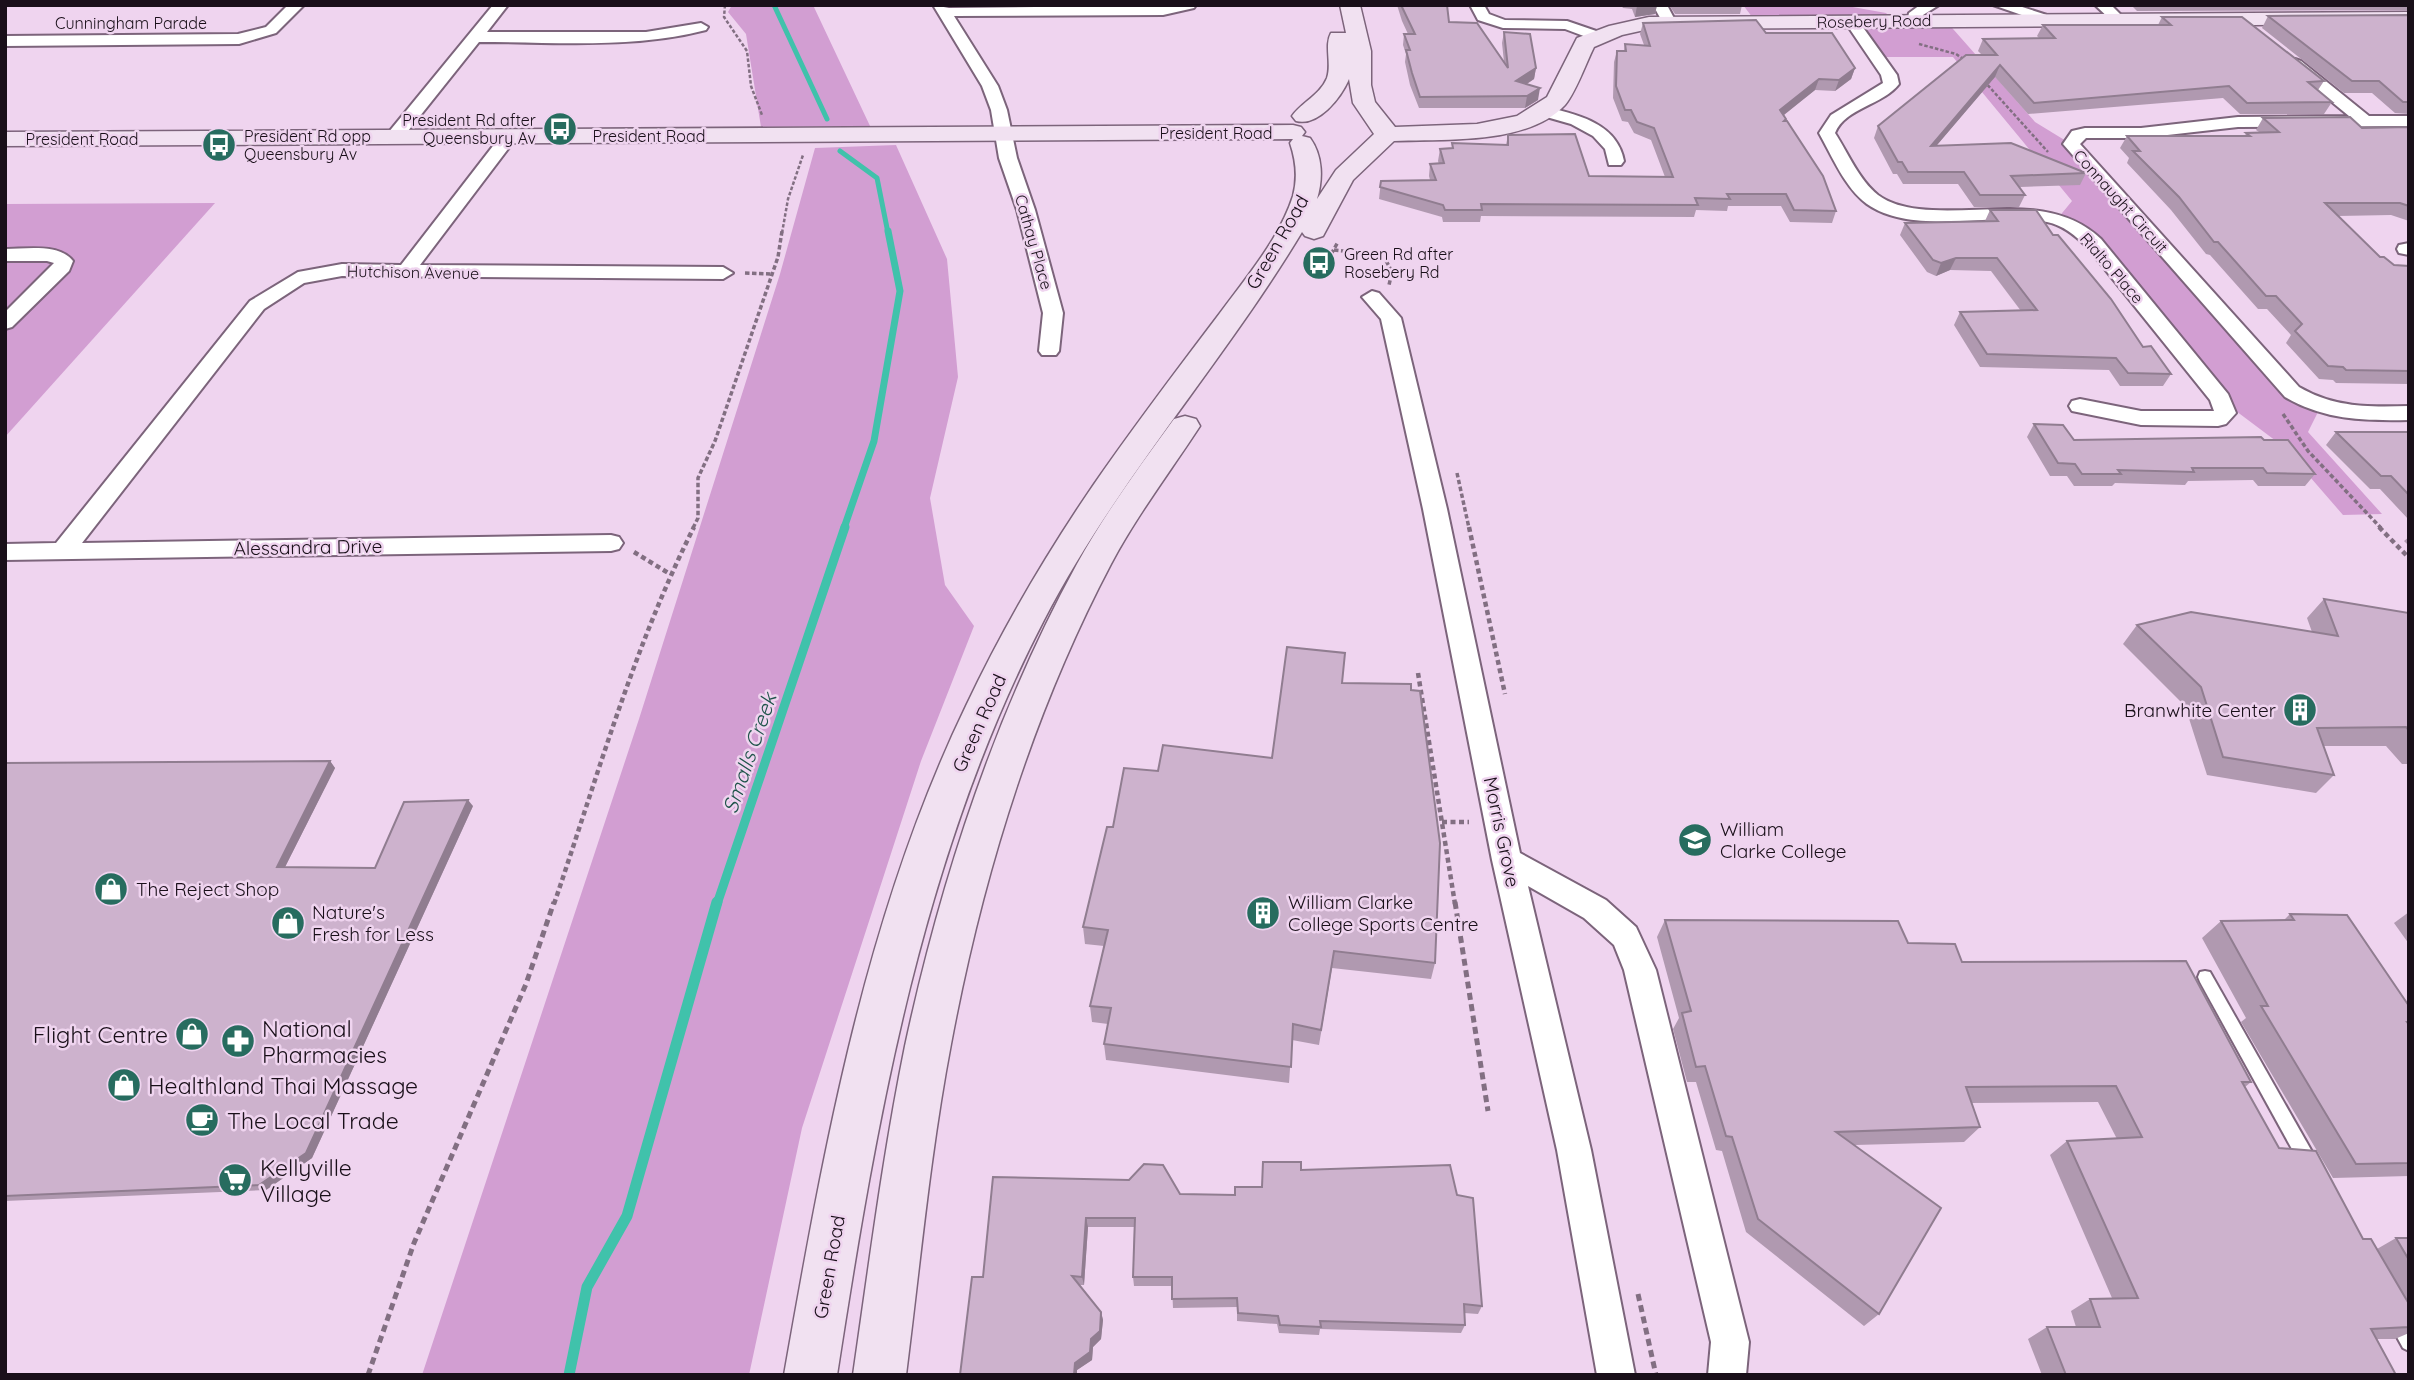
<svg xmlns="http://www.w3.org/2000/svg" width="2414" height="1380" font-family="Quicksand,sans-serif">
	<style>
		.green { fill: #d29ed2 }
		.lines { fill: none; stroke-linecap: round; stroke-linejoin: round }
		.stream-far3 { stroke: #40c2ab; stroke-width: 5 }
		.stream-far2 { stroke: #40c2ab; stroke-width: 7 }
		.stream-far1 { stroke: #40c2ab; stroke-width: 9 }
		.stream { stroke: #40c2ab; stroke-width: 11 }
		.lane-casing { stroke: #7c647b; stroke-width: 4 }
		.street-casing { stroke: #7c647b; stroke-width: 4 }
		.secondary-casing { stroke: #7c647b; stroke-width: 3 }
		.path-far3 { stroke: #826f82; stroke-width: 2.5; stroke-dasharray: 3.5 2; stroke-linecap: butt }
		.path-far2 { stroke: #826f82; stroke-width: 3.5; stroke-dasharray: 4.5 2.5; stroke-linecap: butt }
		.path-far1 { stroke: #826f82; stroke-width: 4.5; stroke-dasharray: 5 3.5; stroke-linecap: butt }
		.path { stroke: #826f82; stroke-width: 5; stroke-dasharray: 7 4.5; stroke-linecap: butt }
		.lane { fill: #fff; fill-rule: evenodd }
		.street { fill: #fff; fill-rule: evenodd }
		.secondary { fill: #f1e1f1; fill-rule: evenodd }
		.wall { fill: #b099b0 }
		.shaded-wall { fill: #907d90 }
		.building { fill: #cdb2cd; stroke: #907d90; stroke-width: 2 }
		.labels { text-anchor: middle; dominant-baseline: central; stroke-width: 5; stroke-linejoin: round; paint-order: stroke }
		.far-street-label { font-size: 16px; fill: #190f19; stroke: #efd4ef }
		.far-poi-label { font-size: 16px; fill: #190f19; stroke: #efd4ef; text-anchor: start }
		.street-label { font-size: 19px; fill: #190f19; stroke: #efd4ef }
		.poi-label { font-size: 19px; fill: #190f19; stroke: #efd4ef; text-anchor: start }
		.water-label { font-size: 21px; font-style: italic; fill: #1f544a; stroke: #efd4ef }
		.near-poi-label { font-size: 23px; fill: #190f19; stroke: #efd4ef; text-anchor: start }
	</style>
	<rect width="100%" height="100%" fill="#efd4ef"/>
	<g class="green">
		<polygon points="732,5 813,5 870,126 761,127 746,34 728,12"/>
		<polygon points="1743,5 1847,6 1886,13 1894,21 1946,21 2035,122 2071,144 2292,392 2320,408 2308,432 2382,514 2343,515 2284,447 2220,399 2094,243 2058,218 2072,201 1953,57 1877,57 1852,22 1756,22"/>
		<polygon points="896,145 947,259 958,377 930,498 945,585 974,626 921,761 802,1128 749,1375 422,1375 639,719 780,274 815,148"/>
		<polygon points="215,203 5,437 5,204"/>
	</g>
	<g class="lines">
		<g class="stream-far3">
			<polyline points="774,5 827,119"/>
			<polyline points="840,151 877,178 888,233"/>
		</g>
		<polyline class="stream-far2" points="844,528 874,441 900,291 888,231"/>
		<polyline class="stream-far1" points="717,904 845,527"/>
		<polyline class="stream" points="569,1375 587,1287 627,1216 717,902"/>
		<g class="lane-casing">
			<g id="lane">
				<polygon points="2205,971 2210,972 2315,1157 2317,1163 2315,1169 2309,1171 2303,1169 2200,982 2198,977 2200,972"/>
				<path d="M2396 1310C2412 1317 2409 1336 2409 1351L2403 1348 2387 1319 2390 1313Z"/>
			</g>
		</g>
		<g class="street-casing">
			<g id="street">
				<polygon points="288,5 304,5 276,33 239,44 5,46 5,36 238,34 266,27"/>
				<path d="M493 5H508L487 32H646L701 23 708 27 706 30C633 49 555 42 479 42L400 141H388L386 137 388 133Z"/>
				<polygon points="933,5 949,8 1196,5 1194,8 1163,15 954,16 998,86 1007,110 1017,158 1035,210 1063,313 1059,351 1056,355 1042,355 1039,351 1043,313 1017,210 999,158 991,110 982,86"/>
				<polygon points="1470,5 1484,5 1489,14 1505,20 1567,21 1602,33 1605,36 1597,41 1565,29 1503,28 1478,20"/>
				<polygon points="1653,5 1667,5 1676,22 1674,25 1664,25"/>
				<polygon points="1920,5 1939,5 1923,15 1919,24 1909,24 1907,21 1909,13"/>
				<polygon points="1993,5 2016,5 2053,17 2055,20 2048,24"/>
				<polygon points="2095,5 2111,5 2125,19 2118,23 2113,22"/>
				<path d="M1852 18 1857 19 1897 75 1899 84C1883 105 1845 108 1835 133 1848 153 1859 180 1878 195 1890 204 1904 207 1919 209 1981 216 2051 192 2101 239L2228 394 2236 413 2226 424 2218 426 2141 425 2072 411 2069 406 2072 401 2080 399 2141 411H2214L2210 400 2087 247C2076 236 2063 225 2047 222 1996 211 1914 237 1867 204 1845 188 1832 156 1819 133L1831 115 1883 83 1881 75 1845 22Z"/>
				<path d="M2295 59 2301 61 2369 116H2409V126L2238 127 2141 138H2086L2080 144 2299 387C2335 408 2369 407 2409 406V420C2364 421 2324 420 2285 397L2063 144 2072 131 2085 128H2141L2238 117 2349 116 2289 67 2287 64 2289 61Z"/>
				<path d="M1542 106C1575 114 1617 122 1624 161L1621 165H1609L1605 149 1593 136 1571 124 1536 114 1534 111Z"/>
				<polygon points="509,132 517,137 420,265 723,267 733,273 723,279 342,276 304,283 264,309 82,543 611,535 619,537 623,543 619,549 611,551 5,560 5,544 56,543 250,301 298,272 342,264 401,265 503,133"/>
				<polygon points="2409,243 2409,255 2399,253 2397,249 2399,245"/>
				<path d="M5 249C26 249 59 243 73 261L69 271 12 327 5 329V312L54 263 47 261H5Z"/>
				<polygon points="1372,291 1379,293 1401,318 1447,509 1520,853 1606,900 1636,927 1656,970 1749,1342 1746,1375 1708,1375 1711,1342 1624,970 1614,945 1584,918 1528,886 1591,1150 1635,1375 1597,1375 1557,1150 1492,860 1423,509 1381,319 1362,297"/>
			</g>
		</g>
		<g class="secondary-casing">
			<g id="secondary">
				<path d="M1340 5H1360L1371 51V85L1375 102 1395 127 1477 124 1517 116 1547 97 1577 38 1609 26 1649 17 2409 12V24L1649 29 1622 35 1594 47C1586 63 1576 92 1565 105 1528 145 1445 139 1394 141L1353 180 1323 236 1314 239 1305 236 1302 232C1222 365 1116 481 1044 620 922 855 877 1116 837 1375H784C824 1149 865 915 966 706 1001 632 1042 561 1088 493 1129 433 1173 375 1217 317 1244 280 1279 240 1293 196 1298 177 1296 161 1290 143L1293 139 5 146V132L1293 125 1301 127 1305 132 1302 136 1310 138C1323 156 1323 179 1317 199L1336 170 1374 134 1353 103 1349 79C1341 98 1318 127 1296 121L1292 116C1302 102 1320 95 1327 78 1332 64 1324 45 1331 33H1346Z"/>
				<path d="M1185 416 1196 419 1200 426C1170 472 1137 515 1111 564 1032 714 982 878 951 1044 930 1154 920 1265 906 1375H853C869 1265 883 1154 905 1046 941 879 995 714 1077 564 1105 513 1140 466 1174 419Z"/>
			</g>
		</g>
		<g class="path-far3">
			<polyline points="725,5 724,17 747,51 751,86 762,115"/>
			<polyline points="1919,44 1956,54 1966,61"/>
			<polyline points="1984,81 2048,152"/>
			<polyline points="782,233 788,199 803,155"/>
		</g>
		<g class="path-far2">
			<polyline points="1334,250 1383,255 1392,272 1389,285"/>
			<polyline points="1321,272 1338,242"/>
			<polyline points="745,273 771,274"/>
			<polyline points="2283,414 2308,451 2381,528"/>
			<polyline points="1457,473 1469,528"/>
			<polyline points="693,528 698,518 698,478 715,441 778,257 782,231"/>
		</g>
		<g class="path-far1">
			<polyline points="1469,527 1505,694"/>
			<polyline points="2379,527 2409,558"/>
			<polyline points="634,552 670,574"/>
			<polyline points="1418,673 1455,904"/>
			<polyline points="1442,822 1469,822"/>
			<path d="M554 904C597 778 634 646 694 527"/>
		</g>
		<g class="path">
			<polyline points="1455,902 1488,1111"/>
			<polyline points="1638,1294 1656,1375"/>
			<polyline points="368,1375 414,1243 526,984 554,902"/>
		</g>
		<use href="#lane" class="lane"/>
		<use href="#street" class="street"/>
		<use href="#secondary" class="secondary"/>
	</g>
	<g class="wall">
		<polygon points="1397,5 1447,5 1449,22 1504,62 1502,43 1504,32 1536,68 1534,79 1527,84 1538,100 1525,108 1419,108 1410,85 1405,62 1406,54 1403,45 1404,34 1408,34 1402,21"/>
		<polygon points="1621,5 1657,5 1655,14 1635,17 1632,9 1623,8"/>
		<polygon points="1669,5 1742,5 1740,14 1675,14"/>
		<polygon points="2131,5 2409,5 2409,10 2137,11"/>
		<polygon points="2409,15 2409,114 2395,113 2372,93 2344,93 2262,28 2268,16"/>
		<polygon points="2162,17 2324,81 2318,90 2332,102 2324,114 2240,114 2223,98 2028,114 1995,77 1936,146 2086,173 2080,185 2020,187 2025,195 2019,207 1974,207 1958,184 1903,184 1897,174 1893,174 1874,138 1878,126 1982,55 1978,51 1983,39 2039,38 2037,36 2043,25 2158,25"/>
		<polygon points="1643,23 1766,33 1855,68 1851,79 1835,91 1815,90 1784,115 1786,119 1785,121 1836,211 1832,223 1790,222 1781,206 1728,206 1727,211 1696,210 1694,217 1481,216 1480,222 1443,222 1442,217 1379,199 1381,181 1430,180 1429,176 1430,164 1439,164 1438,161 1440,149 1452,148 1452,143 1506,145 1508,135 1589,176 1665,177 1651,140 1634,133 1628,122 1622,121 1613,98 1614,62 1617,51 1624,51 1625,44 1644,45 1640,34"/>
		<polygon points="2263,118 2362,128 2409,127 2409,221 2391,215 2338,216 2380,257 2394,265 2409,266 2409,384 2336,383 2333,380 2319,379 2286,343 2291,335 2267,309 2258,309 2210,255 2206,254 2171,210 2127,163 2129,158 2120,148 2127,136 2245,136 2246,133 2259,132 2256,130"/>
		<polygon points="1990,210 2053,235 2143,347 2171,374 2163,386 2120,386 2109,370 1980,367 1954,325 1960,312 2021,311 1991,271 1950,270 1936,276 1927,272 1900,235 1905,223 1985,221"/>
		<polygon points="2034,424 2074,440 2264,440 2315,474 2305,486 2258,486 2253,480 2188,481 2185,485 2115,483 2112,486 2074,486 2067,476 2050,476 2027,437"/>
		<polygon points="2336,432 2409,432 2409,520 2380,489 2370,489 2326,445"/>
		<polygon points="2409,537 2409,546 2404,541"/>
		<polygon points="2324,599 2409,613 2409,764 2402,764 2386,746 2323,746 2334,775 2316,793 2207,775 2185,706 2123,644 2137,625 2312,632 2307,618"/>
		<polygon points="1342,683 1435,963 1431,979 1332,968 1319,1045 1292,1040 1289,1083 1106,1060 1104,1044 1108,1024 1092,1022 1090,1006 1104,946 1085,944 1083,927 1113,827 1158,771 1272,758"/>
		<polygon points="330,761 335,768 285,867 375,868 473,806 312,1158 266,1190 5,1201 5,763"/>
		<polygon points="2409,912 2409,944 2394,923"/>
		<polygon points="2290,914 2409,1006 2409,1176 2333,1178 2241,1022 2246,1018 2202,938 2221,921 2283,921"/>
		<polygon points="1665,920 1908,943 1962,962 2251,1082 2245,1087 2279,1148 2363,1239 2377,1249 2396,1238 2409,1238 2409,1333 2395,1339 2377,1339 2396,1375 2042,1375 2028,1339 2047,1327 2076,1327 2071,1311 2090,1299 2112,1298 2050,1155 2067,1141 2117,1139 2098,1102 1971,1103 1980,1127 1964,1142 1855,1145 1879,1314 1864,1326 1746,1232 1722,1151 1716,1150 1696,1082 1687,1082 1673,1029 1679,1018 1657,937"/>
		<polygon points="1301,1170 1482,1306 1478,1314 1464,1313 1465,1325 1461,1333 1320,1329 1319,1335 1279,1333 1277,1324 1237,1321 1237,1307 1173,1308 1172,1286 1134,1286 1133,1277 1134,1227 1088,1227 1084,1285 1079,1285 1101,1312 1103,1320 1101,1339 1093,1347 1092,1360 1077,1370 983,1277 993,1177 1180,1194 1235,1195 1262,1187"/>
	</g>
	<g class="shaded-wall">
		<polygon points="1645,5 1657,5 1655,14 1635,17 1637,6"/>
		<polygon points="2000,65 1995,77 1926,158 1931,146"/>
		<polygon points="1536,68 1534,79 1514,92 1516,81"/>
		<polygon points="1855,68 1851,79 1835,91 1839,80"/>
		<polygon points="1819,79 1815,90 1776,121 1780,110"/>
		<polygon points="1540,88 1538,100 1525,108 1527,96"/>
		<polygon points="1956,258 1950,270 1936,276 1941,263"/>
		<polygon points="330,761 335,768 282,873 277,867"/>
		<polygon points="468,800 473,806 312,1158 266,1190 259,1185"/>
		<polygon points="1086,1218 1088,1227 1084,1285 1082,1277"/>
		<polygon points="1101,1312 1103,1320 1101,1339 1093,1347 1092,1360 1077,1370 1077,1375 1074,1375 1075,1363 1091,1339"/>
	</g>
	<g class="building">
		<polygon points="1401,5 1447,5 1449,22 1477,23 1508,68 1504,32 1530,34 1536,68 1516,81 1540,88 1527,96 1420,97 1412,73 1406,50 1410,50 1404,34 1415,34"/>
		<polygon points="2409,15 2409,102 2403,102 2379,81 2352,81 2268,16"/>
		<polygon points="2162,17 2242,17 2324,81 2308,82 2332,102 2247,103 2229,86 2034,103 2000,65 1931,146 2011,143 2086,173 2011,176 2025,195 1980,195 1964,172 1908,172 1902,162 1898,162 1878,126 1966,55 1997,55 1983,39 2055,38 2043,25 2171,25"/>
		<polygon points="1756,20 1766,33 1832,33 1855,68 1839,80 1819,79 1780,110 1786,119 1784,121 1787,121 1823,176 1836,211 1794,210 1786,194 1727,194 1730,199 1695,198 1698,205 1481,204 1482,210 1445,210 1443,205 1380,187 1381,181 1436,180 1430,164 1444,163 1440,149 1453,148 1452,143 1508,145 1508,135 1575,134 1589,176 1673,177 1654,128 1637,122 1631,110 1625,110 1616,86 1617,51 1626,51 1625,44 1650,46 1643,23"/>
		<polygon points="2350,117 2362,128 2409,127 2409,206 2400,203 2325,203 2380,257 2384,257 2394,265 2409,266 2409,371 2346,370 2343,367 2328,366 2295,331 2302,324 2276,296 2266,296 2218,242 2214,242 2179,197 2133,151 2140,151 2127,136 2250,136 2246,133 2279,132 2263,118"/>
		<polygon points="1990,210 2036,210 2053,235 2058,235 2111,299 2143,347 2151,346 2171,374 2128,373 2116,358 1987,354 1960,312 2037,310 1997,258 1956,258 1941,263 1933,260 1905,223 1998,221"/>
		<polygon points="2034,424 2063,425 2074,440 2261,437 2264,440 2288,440 2315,474 2267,473 2263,468 2192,468 2194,472 2118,470 2121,474 2082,474 2075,464 2058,463"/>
		<polygon points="2336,432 2409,432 2409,495 2391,476 2381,476"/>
		<polygon points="2324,599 2409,613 2409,731 2406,727 2317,728 2334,775 2223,757 2201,687 2137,625 2191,612 2338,636"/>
		<polygon points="1287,647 1345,653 1342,683 1411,684 1411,690 1420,691 1440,843 1435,963 1334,951 1321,1030 1293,1024 1291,1067 1104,1044 1111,1008 1090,1006 1108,930 1083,927 1107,827 1113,827 1124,768 1158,771 1163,745 1272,758"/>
		<polygon points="330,761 277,867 375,868 404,802 468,800 306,1153 259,1185 5,1196 5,763"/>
		<polygon points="2290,914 2347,915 2409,1006 2409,1022 2407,1022 2409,1025 2409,1163 2356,1164 2261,1006 2268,1006 2221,921 2294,920"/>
		<polygon points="1665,920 1898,921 1908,943 1955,944 1962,962 2186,961 2251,1082 2242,1082 2279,1148 2316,1151 2363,1239 2371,1239 2409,1304 2409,1327 2371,1329 2396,1375 2066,1375 2047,1327 2100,1327 2090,1299 2138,1298 2067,1141 2142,1137 2116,1086 1966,1087 1980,1127 1836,1132 1941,1208 1879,1314 1758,1219 1732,1137 1726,1136 1705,1066 1696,1067 1682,1013 1691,1011"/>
		<polygon points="1263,1162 1301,1162 1301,1170 1450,1165 1457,1195 1473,1198 1482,1306 1464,1304 1465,1325 1320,1321 1321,1327 1280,1325 1278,1316 1238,1313 1237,1298 1172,1299 1172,1277 1133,1277 1135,1218 1086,1218 1082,1277 1072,1276 1101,1312 1100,1331 1091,1339 1090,1352 1075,1363 1074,1375 960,1375 972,1277 983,1277 993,1177 1129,1180 1144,1164 1163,1165 1180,1194 1235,1195 1235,1187 1262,1187"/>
		<polygon points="2396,1238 2409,1238 2409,1260"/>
	</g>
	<defs>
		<g id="bus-disc" transform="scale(1.75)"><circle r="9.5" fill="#276c5f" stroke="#efd4ef"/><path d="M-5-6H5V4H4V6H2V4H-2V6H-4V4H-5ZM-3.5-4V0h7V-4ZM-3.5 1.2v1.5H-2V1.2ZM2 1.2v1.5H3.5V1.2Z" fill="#fff"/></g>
		<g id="building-disc" transform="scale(1.75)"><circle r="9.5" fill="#276c5f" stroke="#efd4ef"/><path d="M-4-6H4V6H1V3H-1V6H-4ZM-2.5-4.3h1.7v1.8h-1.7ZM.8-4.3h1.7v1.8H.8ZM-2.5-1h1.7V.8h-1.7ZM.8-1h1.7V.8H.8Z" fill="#fff"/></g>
		<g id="school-disc" transform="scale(1.75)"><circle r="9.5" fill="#276c5f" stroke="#efd4ef"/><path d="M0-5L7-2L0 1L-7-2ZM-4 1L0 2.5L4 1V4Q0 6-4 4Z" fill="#fff"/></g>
		<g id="shop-disc" transform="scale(1.75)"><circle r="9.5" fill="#276c5f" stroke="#efd4ef"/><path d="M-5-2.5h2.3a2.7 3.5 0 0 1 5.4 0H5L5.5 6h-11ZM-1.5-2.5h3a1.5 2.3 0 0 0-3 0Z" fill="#fff"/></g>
		<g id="pharmacy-disc" transform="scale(1.75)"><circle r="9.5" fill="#276c5f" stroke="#efd4ef"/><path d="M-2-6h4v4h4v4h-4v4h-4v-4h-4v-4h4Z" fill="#fff"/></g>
		<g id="cafe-disc" transform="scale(1.75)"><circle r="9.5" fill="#276c5f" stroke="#efd4ef"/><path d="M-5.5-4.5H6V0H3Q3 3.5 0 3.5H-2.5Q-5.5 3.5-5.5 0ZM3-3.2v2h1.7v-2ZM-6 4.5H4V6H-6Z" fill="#fff"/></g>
		<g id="supermarket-disc" transform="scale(1.75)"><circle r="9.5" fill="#276c5f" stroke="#efd4ef"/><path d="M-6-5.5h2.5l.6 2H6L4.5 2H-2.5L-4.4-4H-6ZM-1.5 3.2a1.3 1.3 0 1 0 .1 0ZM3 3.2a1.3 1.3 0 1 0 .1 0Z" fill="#fff"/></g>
	</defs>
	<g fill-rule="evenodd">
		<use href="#bus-disc" x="560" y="129"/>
		<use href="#bus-disc" x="219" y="145"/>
		<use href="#bus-disc" x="1319" y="263"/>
		<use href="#building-disc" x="2300" y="710"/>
		<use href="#school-disc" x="1695" y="840"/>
		<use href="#shop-disc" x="111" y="889"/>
		<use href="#building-disc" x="1263" y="913"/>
		<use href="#shop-disc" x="288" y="923"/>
		<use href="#shop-disc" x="192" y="1034"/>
		<use href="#pharmacy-disc" x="238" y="1041"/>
		<use href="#shop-disc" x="124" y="1085"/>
		<use href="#cafe-disc" x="202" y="1120"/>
		<use href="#supermarket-disc" x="235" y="1180"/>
	</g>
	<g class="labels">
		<g class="far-street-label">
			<text transform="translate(1874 21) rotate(-1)">Rosebery Road</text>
			<text x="131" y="23">Cunningham Parade</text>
			<text x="1216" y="133">President Road</text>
			<text x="649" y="136">President Road</text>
			<text x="82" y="139">President Road</text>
			<text transform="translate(2121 201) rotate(48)">Connaught Circuit</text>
			<text transform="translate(1034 242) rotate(74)">Cathay Place</text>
			<text transform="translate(2112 268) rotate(49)">Rialto Place</text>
			<text transform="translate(413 272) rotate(1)">Hutchison Avenue</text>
		</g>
		<g class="far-poi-label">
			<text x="536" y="120" text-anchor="end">President Rd after<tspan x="536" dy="18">Queensbury Av</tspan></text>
			<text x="244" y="136">President Rd opp<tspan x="244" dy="18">Queensbury Av</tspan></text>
			<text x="1344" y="254">Green Rd after<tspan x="1344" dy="18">Rosebery Rd</tspan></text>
		</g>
		<g class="street-label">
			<text transform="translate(1277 242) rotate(-60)">Green Road</text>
			<text transform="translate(308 547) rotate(-1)">Alessandra Drive</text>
			<text transform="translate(979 723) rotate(-66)">Green Road</text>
			<text transform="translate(1502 832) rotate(78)">Morris Grove</text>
			<text transform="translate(829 1267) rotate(-80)">Green Road</text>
		</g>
		<g class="poi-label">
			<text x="2276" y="710" text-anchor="end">Branwhite Center</text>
			<text x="1720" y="829">William<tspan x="1720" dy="22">Clarke College</tspan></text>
			<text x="136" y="889">The Reject Shop</text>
			<text x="1288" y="902">William Clarke<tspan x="1288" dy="22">College Sports Centre</tspan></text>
			<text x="312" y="912">Nature's<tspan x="312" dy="22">Fresh for Less</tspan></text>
		</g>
		<g class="water-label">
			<text transform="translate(749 753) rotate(-71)">Smalls Creek</text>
		</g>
		<g class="near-poi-label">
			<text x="262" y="1028">National<tspan x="262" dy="26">Pharmacies</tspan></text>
			<text x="168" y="1034" text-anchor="end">Flight Centre</text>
			<text x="148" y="1085">Healthland Thai Massage</text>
			<text x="227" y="1120">The Local Trade</text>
			<text x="260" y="1167">Kellyville<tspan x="260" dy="26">Village</tspan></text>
		</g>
	</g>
	<rect width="2414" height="1380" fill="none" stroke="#190f19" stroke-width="14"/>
</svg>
